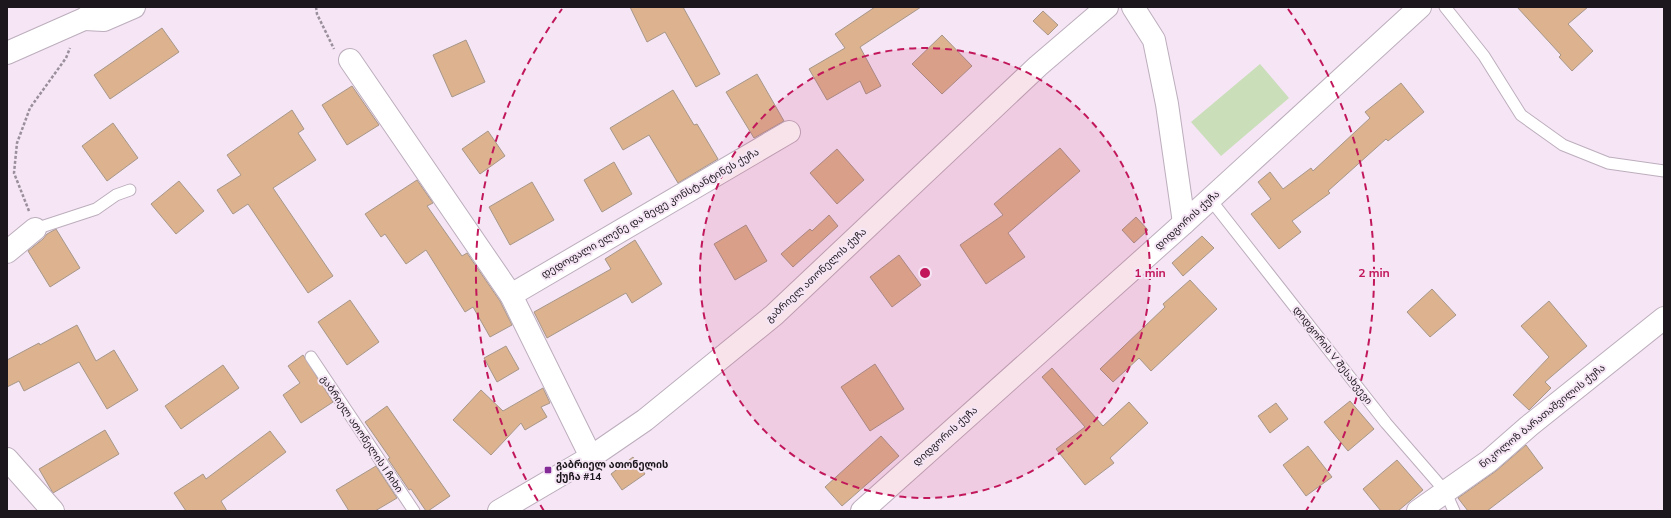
<svg xmlns="http://www.w3.org/2000/svg" width="1671" height="518" font-family="Mulish,'Noto Sans Georgian',sans-serif">
	<style>
		.green { fill: #c9deb9 }
		.building { fill: #dcb28f; stroke: #a79789 }
		.lines { fill: none; stroke-linecap: round; stroke-linejoin: round }
		.service-casing { stroke: #bdaebd; stroke-width: 13 }
		.minor-casing { stroke: #bdaebd; stroke-width: 24 }
		.tertiary-casing { stroke: #bdaebd; stroke-width: 24 }
		.path { stroke: #9a8f9a; stroke-width: 2.5; stroke-dasharray: 3 2; stroke-linecap: butt }
		.service { stroke: #fff; stroke-width: 11 }
		.minor { stroke: #fff; stroke-width: 22 }
		.tertiary { stroke: #fff; stroke-width: 22 }
		.ring { fill: none; stroke: #c2185b; stroke-width: 2; stroke-dasharray: 7 5 }
		.poi-dot { fill: #852b97; stroke: #f5e5f5; stroke-width: 1.5 }
		.labels { text-anchor: middle; dominant-baseline: central; stroke-width: 4; stroke-linejoin: round; paint-order: stroke }
		.street-label { font-size: 10px; fill: #1c171c; stroke: #f5e5f5 }
		.poi-label { font-size: 10px; font-weight: bold; fill: #1c171c; stroke: #f5e5f5; text-anchor: start }
		.centre { fill: #c2185b; stroke: #f5e5f5; stroke-width: 2 }
		.ring-label { font-size: 12px; text-anchor: middle; font-weight: bold; fill: #c2185b; stroke: #f5e5f5; stroke-width: 4; stroke-linejoin: round; paint-order: stroke }
	</style>
	<rect width="100%" height="100%" fill="#f5e5f5"/>
	<polygon class="green" points="1260,64 1289,98 1221,156 1191,122"/>
	<g class="building">
		<polygon points="630,7 683,7 720,74 696,87 665,32 647,42"/>
		<polygon points="875,7 921,7 860,47 881,86 866,94 860,81 827,100 809,69 845,48 835,34"/>
		<polygon points="1517,7 1588,7 1568,24 1593,51 1572,71 1559,57 1561,55"/>
		<polygon points="1043,11 1058,25 1048,35 1033,21"/>
		<polygon points="162,28 179,52 110,99 94,75"/>
		<polygon points="942,35 972,66 942,94 912,64"/>
		<polygon points="466,40 485,82 452,97 433,55"/>
		<polygon points="757,74 784,121 754,138 726,92"/>
		<polygon points="1401,83 1424,112 1388,141 1386,139 1328,191 1330,193 1292,221 1301,232 1279,249 1251,214 1271,199 1258,182 1270,172 1283,189 1311,168 1313,171 1370,118 1365,112"/>
		<polygon points="352,86 379,125 347,145 322,105"/>
		<polygon points="673,90 694,125 697,124 718,159 678,183 649,135 623,150 610,128"/>
		<polygon points="292,110 304,129 298,133 316,160 273,188 333,276 308,293 248,204 233,214 217,190 241,175 227,155"/>
		<polygon points="113,123 138,158 107,181 82,146"/>
		<polygon points="488,131 505,156 480,174 462,149"/>
		<polygon points="1060,148 1080,171 1008,233 1025,257 986,284 960,245 1003,215 994,204"/>
		<polygon points="837,149 864,180 837,204 810,173"/>
		<polygon points="614,162 632,194 602,212 584,180"/>
		<polygon points="417,180 433,203 427,206 462,256 467,253 500,301 512,325 490,337 473,307 465,312 426,250 406,264 385,234 381,237 365,214"/>
		<polygon points="179,181 204,211 176,234 151,204"/>
		<polygon points="532,182 554,220 510,245 489,207"/>
		<polygon points="829,215 838,226 793,267 781,254 810,229 812,231"/>
		<polygon points="1136,217 1148,230 1134,243 1122,230"/>
		<polygon points="746,225 767,261 735,280 714,244"/>
		<polygon points="56,229 80,268 50,287 28,251 43,239 47,234"/>
		<polygon points="1202,236 1214,248 1183,276 1172,263"/>
		<polygon points="635,240 662,284 632,303 626,293 547,338 534,312 611,269 605,259"/>
		<polygon points="899,255 921,285 892,307 870,277"/>
		<polygon points="1190,280 1217,309 1151,371 1139,358 1113,382 1100,369 1165,307 1163,304"/>
		<polygon points="1432,289 1456,315 1430,337 1407,312"/>
		<polygon points="350,300 379,342 347,365 318,322"/>
		<polygon points="1549,301 1587,346 1545,382 1551,388 1529,410 1513,395 1549,357 1521,326"/>
		<polygon points="77,325 96,361 114,350 138,390 107,409 79,362 24,391 19,381 7,387 7,360 39,343 40,345"/>
		<polygon points="506,346 519,369 497,382 484,358"/>
		<polygon points="303,355 333,402 301,423 283,395 300,383 288,366"/>
		<polygon points="875,364 904,409 870,431 841,387"/>
		<polygon points="223,365 239,388 181,429 165,406"/>
		<polygon points="1052,368 1103,426 1129,402 1148,423 1110,458 1114,463 1085,485 1056,449 1085,427 1042,377"/>
		<polygon points="543,388 550,403 541,407 547,417 525,430 521,423 491,455 453,420 481,390 503,411"/>
		<polygon points="1350,401 1374,429 1348,451 1324,422"/>
		<polygon points="1276,403 1288,419 1270,433 1258,416"/>
		<polygon points="387,406 450,496 428,511 426,511 411,489 409,490 388,459 390,458 365,422"/>
		<polygon points="105,430 119,454 53,493 39,469"/>
		<polygon points="270,431 286,452 221,501 227,511 186,511 174,493 203,474 206,479"/>
		<polygon points="881,436 899,456 842,506 825,487"/>
		<polygon points="1526,445 1543,468 1487,511 1468,511 1458,498 1496,471"/>
		<polygon points="1308,446 1332,477 1306,496 1283,465"/>
		<polygon points="633,457 645,474 622,490 611,474"/>
		<polygon points="1397,460 1423,490 1398,511 1381,511 1363,489"/>
		<polygon points="376,466 397,498 375,511 349,511 336,490"/>
	</g>
	<g class="lines">
		<g class="service-casing">
			<g id="service">
				<polyline points="1445,7 1484,56 1521,115 1563,145 1608,163 1664,171"/>
				<polyline points="1210,199 1386,423 1445,491 1454,511"/>
				<polyline points="35,229 96,209 116,195 130,190"/>
				<polyline points="311,357 414,511"/>
			</g>
		</g>
		<g class="minor-casing">
			<g id="minor">
				<polyline points="1133,7 1154,40 1167,104 1184,223"/>
				<polyline points="85,19 104,20 134,7"/>
				<polyline points="7,53 84,19 101,7"/>
				<polyline points="350,60 511,295 591,457"/>
				<polyline points="7,252 35,229"/>
				<polyline points="511,295 789,132"/>
				<polyline points="7,459 53,511"/>
				<polyline points="499,511 591,457 645,420 774,315 1038,66 1107,7"/>
				<polyline points="1418,511 1489,461 1529,426 1664,318"/>
			</g>
		</g>
		<g class="tertiary-casing">
			<polyline id="tertiary" points="862,511 1184,223 1420,7"/>
		</g>
		<g class="path">
			<polyline points="316,7 317,14 334,49"/>
			<polyline points="29,211 14,173 17,143 30,108 66,58 70,48"/>
		</g>
		<use href="#service" class="service"/>
		<use href="#minor" class="minor"/>
		<use href="#tertiary" class="tertiary"/>
	</g>
	<circle cx="925" cy="273" r="225" fill="#c2185b" fill-opacity=".12"/>
	<g class="ring">
		<circle cx="925" cy="273" r="225"/>
		<path d="M544 511A449 449 0 0 1 562 9M1288 9A449 449 0 0 1 1306 511"/>
	</g>
	<rect class="poi-dot" x="544" y="466" width="8" height="8" rx="2"/>
	<g class="labels">
		<g class="street-label">
			<text transform="translate(650 213) rotate(-30)">დედოფალი ელენე და მეფე კონსტანტინეს ქუჩა</text>
			<text transform="translate(1187 220) rotate(-42)">დიდგორის ქუჩა</text>
			<text transform="translate(816 275) rotate(-43)">გაბრიელ ათონელის ქუჩა</text>
			<text transform="translate(1333 355) rotate(52)">დიდგორის V შესახვევი</text>
			<text transform="translate(1542 416) rotate(-39)">ნიკოლოზ ბარათაშვილის ქუჩა</text>
			<text transform="translate(362 434) rotate(56)">გაბრიელ ათონელის I ჩიხი</text>
			<text transform="translate(945 436) rotate(-42)">დიდგორის ქუჩა</text>
		</g>
		<g class="poi-label">
			<text x="556" y="464">გაბრიელ ათონელის<tspan x="556" dy="12">ქუჩა #14</tspan></text>
		</g>
	</g>
	<circle cx="925" cy="273" r="6" class="centre"/>
	<g class="ring-label">
		<text x="1150" y="277">1 min</text>
		<text x="1374" y="277">2 min</text>
	</g>
	<rect width="1671" height="518" fill="none" stroke="#1c171c" stroke-width="16"/>
</svg>
